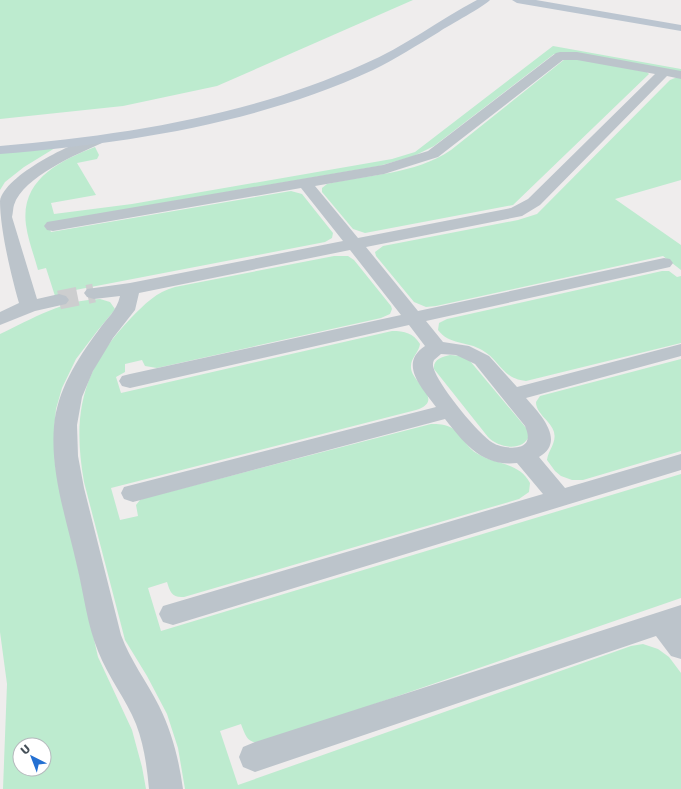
<svg xmlns="http://www.w3.org/2000/svg" width="681" height="789" font-family="'DejaVu Sans',sans-serif">
	<style>
		.green { fill: #bdebcf; fill-rule: evenodd }
		.lines { fill: none; stroke-linecap: round; stroke-linejoin: round }
		.street-tunnel { stroke: #cdcecf; stroke-width: 19; stroke-dasharray: 19 10; stroke-linecap: butt }
		.street { fill: #bcc4cb; fill-rule: evenodd }
		.secondary { fill: #bbc5d0; fill-rule: evenodd }
	</style>
	<rect width="100%" height="100%" fill="#efeded"/>
	<g class="green">
		<polygon points="0,0 413,0 217,86 123,106 0,119"/>
		<path d="M553 46 681 69V72L554 54 434 146 414 156 379 166 47 223 51 232 291 191 302 194 333 233 332 238 325 242 65 292 66 294 55 296 46 268 38 270C34 255 28 240 26 225 20 180 59 161 95 147L99 155 97 159 77 163 96 195 51 203 54 214 132 204 392 159 415 152Z"/>
		<path d="M571 58 647 72 649 74 513 205 365 233 353 229 322 192V188L327 184C369 174 414 175 451 150L565 59Z"/>
		<polygon points="675,78 681,78 681,180 615,199 681,245 681,270 663,256 436,306 426,307 414,302 376,256 375,252 383,246 518,220 537,214 670,80"/>
		<polygon points="55,148 24,167 5,182 0,190 0,150"/>
		<path d="M334 256H348L354 260 391 306 392 309 390 314 381 318 157 368 145 366 142 360 125 364V372L116 377 121 393 392 331C405 331 413 333 420 344 419 353 410 358 411 368 412 383 446 400 416 410L111 488 120 520 138 516 136 505 140 500 145 498 431 424C438 424 445 424 452 428 462 434 466 448 478 454 496 465 519 462 530 483L529 492 519 499 184 597C172 598 170 592 167 582L148 588 161 631 681 474V598L262 743C247 743 246 737 241 724L220 731 238 785 631 646 643 644 658 649 669 657 681 673V789H185L178 748 167 714 147 676 125 640 84 482C72 414 82 369 131 318 145 304 156 292 175 287Z"/>
		<path d="M662 271H669L677 277 681 276V343L526 381C502 379 500 360 482 350 467 341 449 345 438 330L439 323 447 319Z"/>
		<path d="M100 299 110 302 115 309 113 312 98 330 76 359 62 388 56 409 54 431 55 465 98 657 132 730 142 767 146 789H3L7 684 0 632V334C32 319 63 300 100 299ZM20 745H44V769H20Z"/>
		<path d="M450 355 461 356 470 361 527 429 529 436C523 452 498 448 488 437L434 369C433 359 442 357 450 355Z"/>
		<path d="M681 359V451L583 480H572L561 476 555 471 547 460C548 450 557 443 554 432 551 421 536 414 536 402L540 396Z"/>
	</g>
	<g class="lines">
		<polyline class="street-tunnel" points="59,300 94,293"/>
		<g class="street">
			<path d="M560 52H577L681 71V79L667 76 540 205 522 216 366 247 418 311 664 258 670 259 673 263 670 267 426 321 443 342 469 346 489 356 517 387 681 344V356L526 398C539 413 567 441 539 457L565 488 681 454V470L173 625 163 622 159 614 163 606 543 494 517 463C482 467 464 443 445 419L133 502 124 499 121 493 124 487 436 407C422 388 398 364 425 346L409 325 130 388 122 386 119 381 122 376 130 374 401 315 350 250 139 293 135 310 113 338 93 371 82 397 77 425 78 456 84 488 121 635C130 660 147 682 159 706 172 732 179 760 183 789H149C147 767 144 745 136 724 126 699 108 677 98 651 87 624 84 595 77 566 67 521 50 473 54 426 57 391 77 359 98 331 106 319 117 311 120 296L94 299 87 297 84 293 87 289 130 283 343 241 301 188 53 231 47 230 44 226 47 222 53 221 383 165 428 151 556 53ZM563 60H577L655 74 528 199 511 208 358 238 315 186 384 174 438 157ZM441 354 456 355 475 364 525 426C527 431 529 436 527 441 523 451 501 448 493 443 478 434 442 389 435 372 433 367 432 364 434 360Z"/>
			<path d="M97 136 102 137 104 140 102 143C77 154 23 177 14 205 13 208 13 213 12 217L37 299 59 294 66 296 69 300 66 304 35 311 0 325V312L19 303C11 275 0 229 0 201 5 175 73 142 97 136Z"/>
			<polygon points="681,605 681,659 671,656 656,636 255,772 243,767 239,757 243,747 255,742"/>
		</g>
		<g class="secondary">
			<path d="M477 0H490C485 6 449 25 439 32 417 45 396 59 373 70 256 124 127 143 0 154V146C125 135 249 116 364 64 404 47 439 20 477 0Z"/>
			<polygon points="512,0 536,0 681,25 681,31 517,3"/>
		</g>
	</g>
	<g transform="translate(32 757) rotate(318)"><circle r="19" fill="#ffffff" stroke="#b5b9bd"/>
	<path d="M0-3L7 15L0 10L-7 15Z" fill="#2470d2"/>
	<text y="-6" font-size="11" font-weight="bold" text-anchor="middle" fill="#465059">U</text>
	</g>
</svg>
